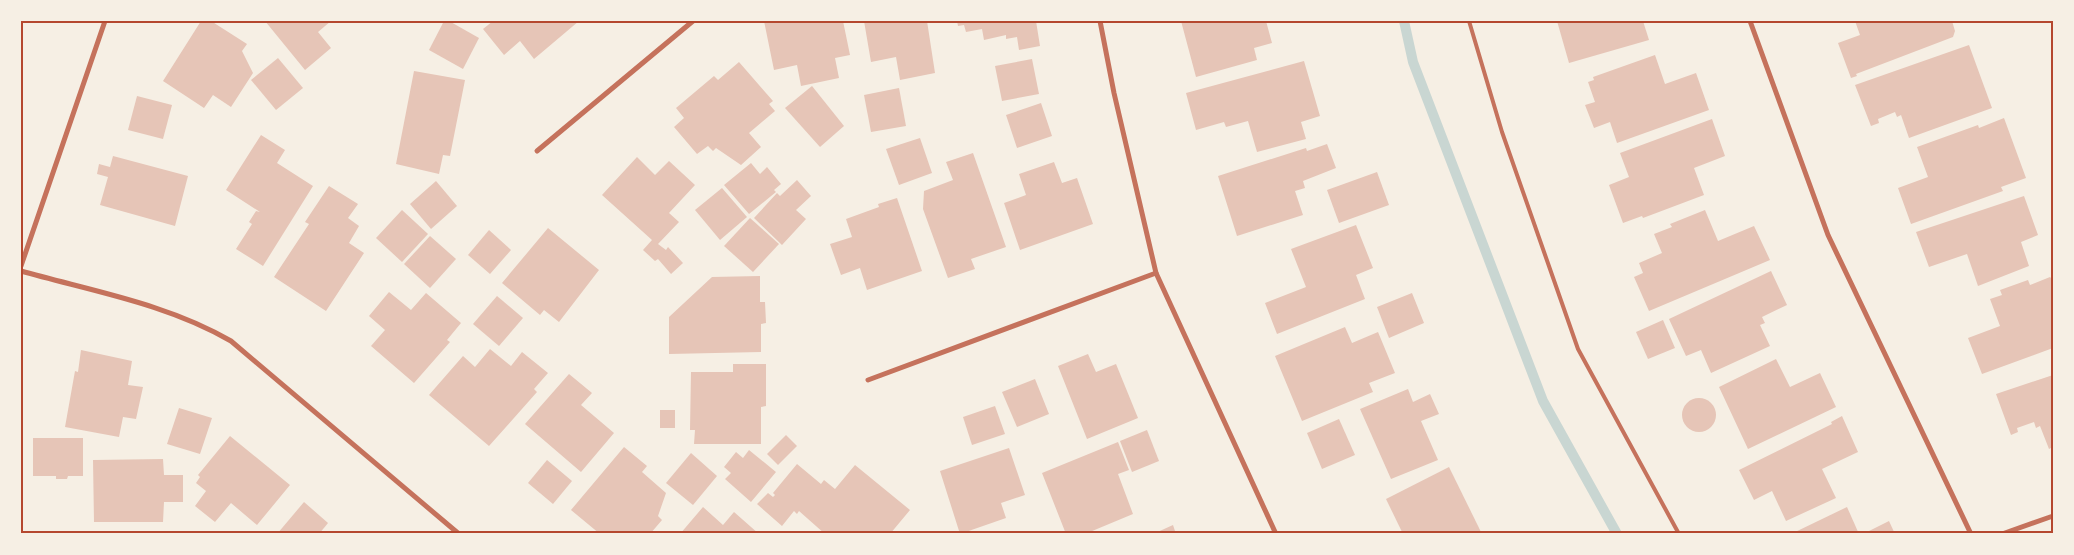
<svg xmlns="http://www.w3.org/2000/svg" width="2074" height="555" font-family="Manrope,sans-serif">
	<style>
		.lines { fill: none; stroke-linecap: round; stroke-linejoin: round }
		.stream { stroke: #c9d6d2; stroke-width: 10 }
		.building { fill: #e6c5b7 }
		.service { stroke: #c5725c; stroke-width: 4 }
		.minor { stroke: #c5725c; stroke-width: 5 }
		.neatline { fill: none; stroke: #b5482f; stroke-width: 2 }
	</style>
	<rect width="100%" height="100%" fill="#f6efe4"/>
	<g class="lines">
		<polyline class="stream" points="1404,21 1413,62 1543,401 1617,534"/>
	</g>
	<g class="building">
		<polygon points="201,21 211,21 247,44 242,51 253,73 231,107 213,95 204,108 163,81"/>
		<polygon points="265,21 331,21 318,32 331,48 305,70"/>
		<polygon points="444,21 449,21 479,38 463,69 429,50"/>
		<polygon points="493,21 579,21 534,59 520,41 504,55 483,29"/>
		<polygon points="764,21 843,21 850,55 835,58 839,78 801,86 797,65 774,70"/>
		<polygon points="864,21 927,21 935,73 900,80 896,57 871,62"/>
		<polygon points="957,21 1036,21 1040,46 1019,50 1017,37 1006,39 1006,35 984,40 982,29 966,32 964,25 958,26"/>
		<polygon points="1181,21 1266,21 1272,43 1254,48 1257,60 1196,77"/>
		<polygon points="1557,21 1643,21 1649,40 1569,63"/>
		<polygon points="1855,21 1952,21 1955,31 1953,37 1856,74 1857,76 1851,78 1838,43 1860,35"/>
		<polygon points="1969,45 1992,108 1909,138 1901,115 1897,117 1895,112 1878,119 1879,123 1871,126 1855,85"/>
		<polygon points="1655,55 1665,84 1696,73 1709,110 1617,143 1610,122 1594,128 1585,105 1595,102 1588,82 1594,80 1593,77"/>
		<polygon points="278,58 303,88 276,110 251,80"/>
		<polygon points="1032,59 1039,94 1002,101 995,66"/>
		<polygon points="1304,61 1320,116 1301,122 1306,139 1257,152 1248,121 1226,127 1224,122 1196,130 1186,93"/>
		<polygon points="739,62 773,101 769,104 775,111 749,133 761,147 741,165 716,148 713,151 708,146 697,154 674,127 684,118 676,108 714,76 718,80"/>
		<polygon points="414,71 465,80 450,156 443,155 439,174 396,164"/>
		<polygon points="812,86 844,126 820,147 785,108"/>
		<polygon points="899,88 906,126 871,132 864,95"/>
		<polygon points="137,96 172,105 163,139 128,130"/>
		<polygon points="1041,103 1052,136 1017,148 1006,115"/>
		<polygon points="2004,118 2026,178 2001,187 2003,191 1911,224 1898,188 1928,177 1917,147 1978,125 1979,128"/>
		<polygon points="1712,119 1725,156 1694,168 1704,195 1643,218 1642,216 1623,223 1609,185 1629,177 1620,153"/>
		<polygon points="261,135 285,150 277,163 313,186 263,266 236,249 252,224 249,222 256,211 260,212 226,190"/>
		<polygon points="920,138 932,173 899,185 886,149"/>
		<polygon points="1327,144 1336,168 1303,181 1305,188 1295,191 1303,215 1237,236 1218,176 1306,148 1307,151"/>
		<polygon points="973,153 1006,247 971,259 975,269 948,278 923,209 924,191 953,180 946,162"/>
		<polygon points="113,156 188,176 175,226 100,205 108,177 97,174 99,164 110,167"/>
		<polygon points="637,157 655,175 669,161 695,185 669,213 679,222 658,244 666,250 668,247 683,263 671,274 658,259 655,261 643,250 652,240 602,195"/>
		<polygon points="1054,162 1062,183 1077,178 1093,224 1020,250 1004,203 1026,195 1019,174"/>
		<polygon points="751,163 760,174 767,167 781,184 774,190 776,192 749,214 724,185"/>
		<polygon points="1377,172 1389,205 1339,223 1327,190"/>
		<polygon points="797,180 811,196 796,210 806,219 782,245 754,218 777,193 780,196"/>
		<polygon points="436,181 457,206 431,229 410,204"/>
		<polygon points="329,186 358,204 348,218 359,226 349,243 364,253 326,311 274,277 309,224 305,222"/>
		<polygon points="722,188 747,217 720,240 695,210"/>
		<polygon points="2024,196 2038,235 2021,242 2029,266 1978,286 1967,254 1929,267 1916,232"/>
		<polygon points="897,198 922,271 867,290 860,268 841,275 830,244 852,237 846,219 879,207 878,204"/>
		<polygon points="402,210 428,234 402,262 376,238"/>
		<polygon points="1705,210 1718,241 1754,226 1770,260 1649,311 1634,277 1643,273 1639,263 1662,253 1654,234 1672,227 1670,224"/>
		<polygon points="750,218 779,244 753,272 724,246"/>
		<polygon points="1356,225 1373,268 1356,275 1365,299 1277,334 1265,303 1306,287 1291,249"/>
		<polygon points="548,228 599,270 559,322 544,310 540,315 502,283"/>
		<polygon points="489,230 511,250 490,274 468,255"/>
		<polygon points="430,236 456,259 430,288 404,264"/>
		<polygon points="1771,271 1787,305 1762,317 1765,323 1760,325 1770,346 1711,373 1701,350 1686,356 1669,319"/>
		<polygon points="760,276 760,302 765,302 766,323 761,324 761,352 669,354 669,317 712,277"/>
		<polygon points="2050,277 2053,280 2053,348 1982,374 1968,338 2000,326 1990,299 2002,295 2000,290 2028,280 2030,285"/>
		<polygon points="389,292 411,310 426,293 461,323 447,340 450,342 414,383 371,346 385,330 369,316"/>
		<polygon points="1412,293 1424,323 1389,338 1377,307"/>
		<polygon points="497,296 523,318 499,346 473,324"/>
		<polygon points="1663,320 1675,348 1648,359 1636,332"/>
		<polygon points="1345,327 1352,343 1378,332 1395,373 1369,383 1373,392 1302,421 1275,356"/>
		<polygon points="490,349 511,366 522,352 548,373 534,389 537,392 489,446 429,395 463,356 475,367"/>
		<polygon points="81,350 132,361 128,385 143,387 136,419 123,417 119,437 65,427 75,371 78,372"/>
		<polygon points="1088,354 1096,372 1116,364 1138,418 1087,439 1058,366"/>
		<polygon points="1776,359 1790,387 1820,373 1836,407 1748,449 1719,387"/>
		<polygon points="733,364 766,364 766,406 761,407 761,444 694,444 695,430 690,430 691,372 733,372"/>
		<polygon points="569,374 592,393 581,405 614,433 581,472 525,424"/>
		<polygon points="2053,375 2053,447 2049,449 2040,426 2036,428 2034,422 2017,428 2018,432 2011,435 1996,394"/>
		<polygon points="1035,379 1049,414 1017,427 1002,392"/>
		<polygon points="1408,389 1413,402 1430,394 1439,414 1421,421 1438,460 1391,479 1360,409"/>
		<circle cx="1699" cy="415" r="17"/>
		<polygon points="995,406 1005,434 972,445 963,417"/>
		<polygon points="179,408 212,418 200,454 167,444"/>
		<rect x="660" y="410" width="15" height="18"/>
		<polygon points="1842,416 1858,452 1822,469 1836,498 1786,521 1772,491 1754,500 1739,470 1832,424 1831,422"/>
		<polygon points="1339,419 1355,455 1322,469 1307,433"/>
		<polygon points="1147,430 1159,461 1132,472 1120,441"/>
		<polygon points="786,435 797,446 778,465 767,454"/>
		<polygon points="230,436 290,485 257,525 231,503 215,522 195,506 206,491 196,483 200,477 198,475"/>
		<polygon points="33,438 83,438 83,476 68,476 67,479 56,479 56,476 33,476"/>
		<polygon points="1118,442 1129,470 1118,474 1133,514 1085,534 1066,534 1042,473"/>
		<polygon points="624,447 647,466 642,472 666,493 658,516 662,520 650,534 600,534 571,510"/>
		<polygon points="1009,448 1025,495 1001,503 1006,518 960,534 940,471"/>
		<polygon points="749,450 776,472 751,502 725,479 731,473 724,467 736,452 743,458"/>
		<polygon points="691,453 717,476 693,505 666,483"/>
		<polygon points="163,459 164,475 183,475 183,502 164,502 163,522 94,522 93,460"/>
		<polygon points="547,460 572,481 553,504 528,483"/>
		<polygon points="797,464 821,484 824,480 835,489 855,465 910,510 890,534 825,534 799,511 797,514 794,511 782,526 757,504 768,493 773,497 775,495 773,493"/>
		<polygon points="1449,467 1481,532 1403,534 1386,499"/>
		<polygon points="304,502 328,523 319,534 277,534"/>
		<polygon points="703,507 723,525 734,512 759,534 680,534"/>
		<polygon points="1847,507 1859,534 1791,534"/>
		<polygon points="1889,521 1895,534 1863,534"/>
		<polygon points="1173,525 1176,534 1153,534"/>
		<polygon points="63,531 96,532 96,534 63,534"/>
	</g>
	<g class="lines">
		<polyline class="service" points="1469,21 1502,132 1578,349 1679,534"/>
		<g class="minor">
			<polyline points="1100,21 1114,93 1156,273 1276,534"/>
			<polyline points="1750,21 1828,235 1971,534"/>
			<polyline points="537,151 693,21"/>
			<polyline points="21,266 105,21"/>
			<path d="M21 271C92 291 168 304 231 341L459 534"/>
			<polyline points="868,380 1156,273"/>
			<polyline points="2002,534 2053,516"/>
		</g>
	</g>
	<rect width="2074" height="555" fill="none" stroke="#f6efe4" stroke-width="45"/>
	<rect x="22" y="22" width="2030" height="510" class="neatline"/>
</svg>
